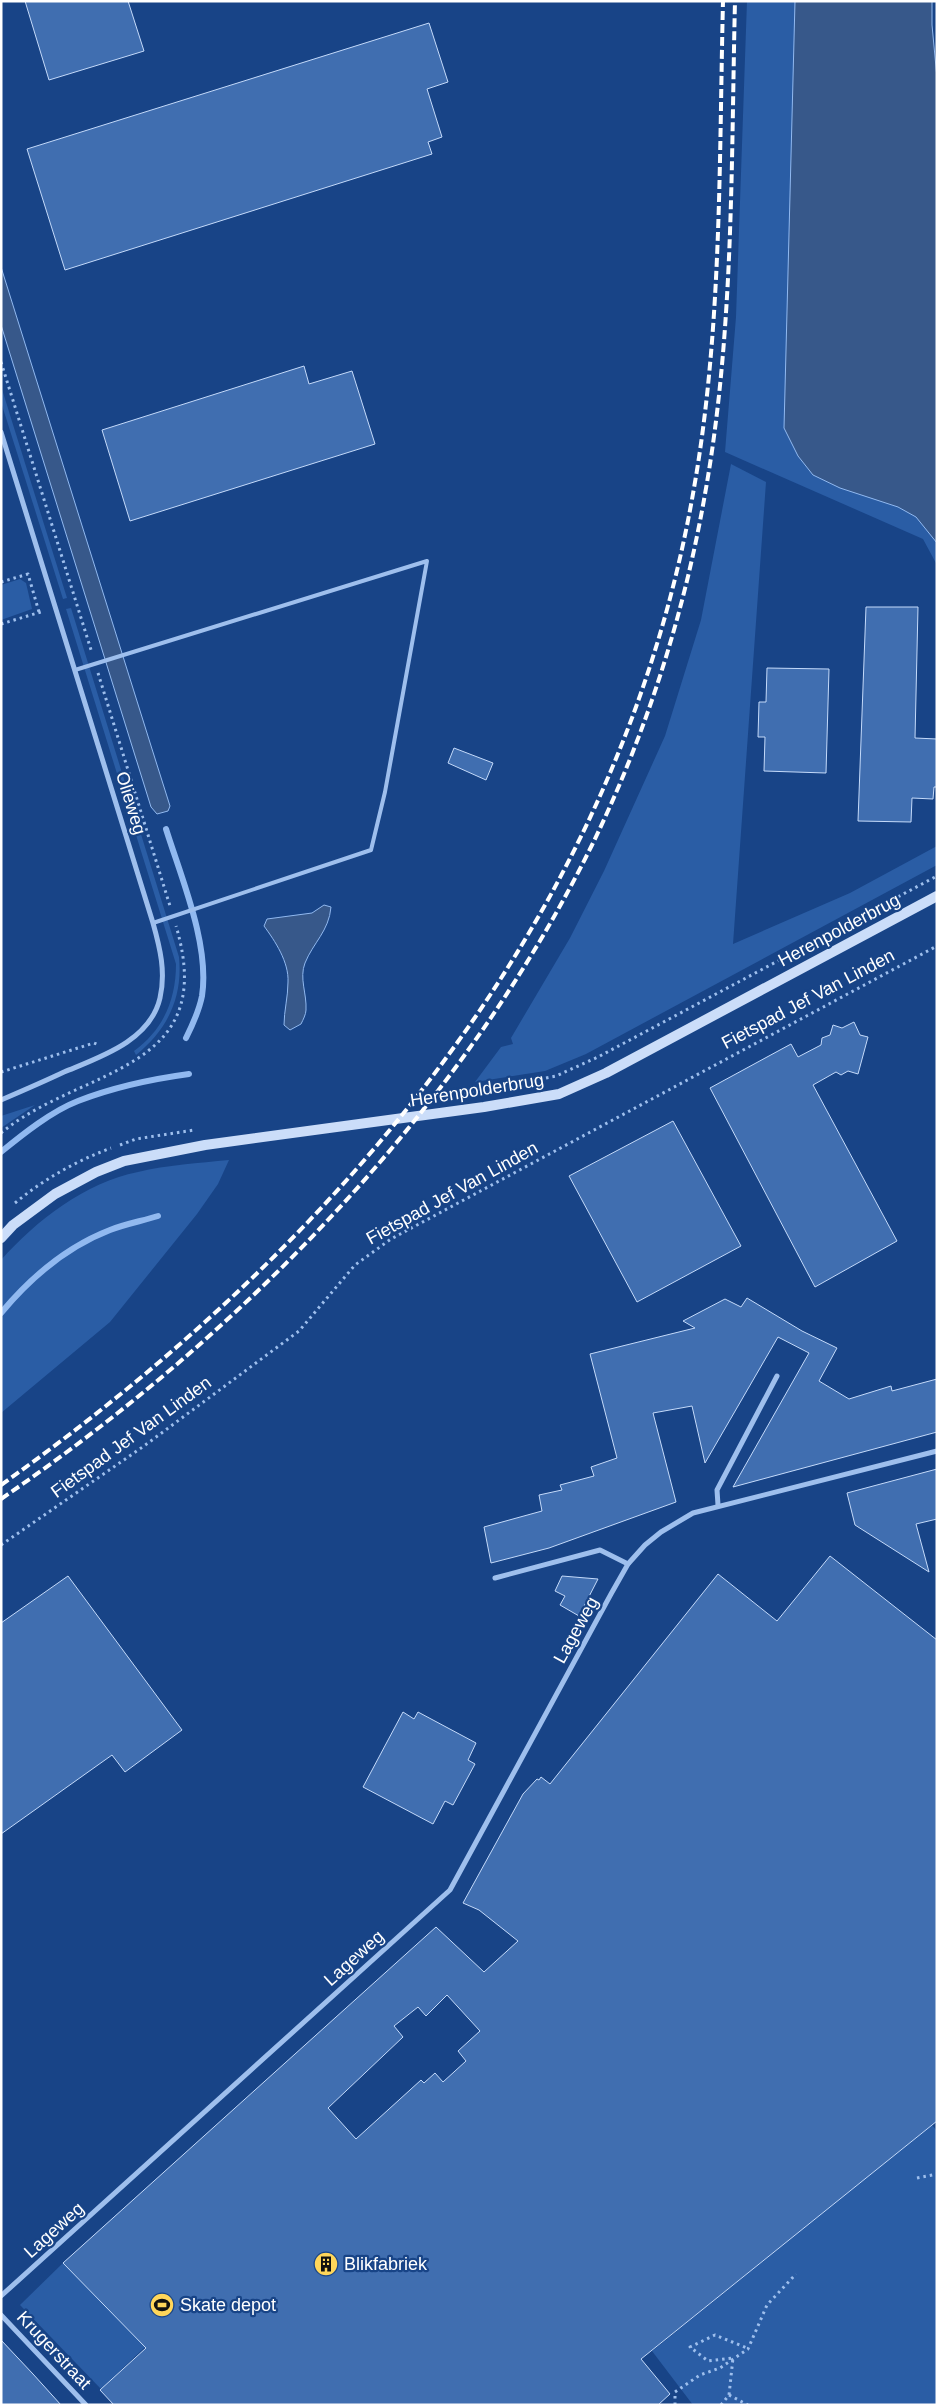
<svg xmlns="http://www.w3.org/2000/svg" width="938" height="2406" font-family="Arial,sans-serif">
	<style>
		.green { fill: #2a5da5 }
		.water { fill: #37588a; stroke: #91b9f0 }
		.lines { fill: none; stroke-linecap: round; stroke-linejoin: round }
		.stream { stroke: #91b9f0; stroke-width: 6 }
		.building { fill: #406eb0; stroke: #c4dafa; fill-rule: evenodd }
		.path { stroke: #9ebfed; stroke-width: 3; stroke-dasharray: 2.5 4; stroke-linecap: butt }
		.lane { stroke: #9ebfed; stroke-width: 4 }
		.street { stroke: #9ebfed; stroke-width: 5 }
		.secondary { stroke: #cbddf9; stroke-width: 10 }
		.rail { stroke: #fff; stroke-width: 4; stroke-dasharray: 9 4; stroke-linecap: butt }
		.labels { text-anchor: middle; dominant-baseline: central; stroke-width: 4.5; stroke-linejoin: round; paint-order: stroke }
		.street-label { font-size: 18px; fill: #fff; stroke: #184487 }
		.poi-label { font-size: 18px; fill: #fff; stroke: #184487; text-anchor: start }
	</style>
	<rect width="100%" height="100%" fill="#184487"/>
	<g class="green">
		<polygon points="747,1 818,1 937,519 937,565 923,539 725,452 736,317"/>
		<polygon points="1,386 67,598 63,599 1,402"/>
		<polygon points="731,464 766,482 733,944 850,893 937,846 937,865 586,1054 545,1071 475,1082 501,1047 513,1044 511,1038 570,938 604,871 665,736 701,620"/>
		<polygon points="20,579 26,583 32,609 1,620 1,585"/>
		<path d="M71 608 179 957C183 998 167 1030 136 1055L134 1051C163 1030 176 1000 176 964L66 609Z"/>
		<polygon points="35,1105 1,1128 1,1116"/>
		<path d="M229 1160 218 1184 197 1214 110 1322 1 1413V1260C37 1220 84 1183 138 1172 167 1165 199 1163 229 1160Z"/>
		<polygon points="932,2125 937,2131 937,2405 693,2405 652,2351"/>
		<polygon points="63,2263 145,2347 101,2389 20,2305"/>
	</g>
	<g class="water">
		<polygon points="795,1 932,1 932,25 937,78 937,543 916,517 898,507 840,488 813,475 798,456 784,428"/>
		<polygon points="1,267 152,749 170,806 168,811 157,814 151,807 1,325"/>
		<path d="M324 905 331 907C329 931 313 943 305 963 299 978 307 994 306 1010 306 1014 303 1020 301 1024L290 1030 284 1025C284 1011 288 997 288 982 289 962 275 941 264 926L267 919 312 913Z"/>
	</g>
	<g class="lines">
		<g class="stream">
			<path d="M166 829C181 877 210 945 202 996 199 1011 193 1024 186 1038"/>
			<path d="M1 1152C23 1134 52 1111 78 1101 114 1087 152 1079 189 1074"/>
			<path d="M1 1313C31 1277 66 1247 110 1230 125 1224 142 1221 158 1216"/>
		</g>
	</g>
	<g class="building">
		<polygon points="25,1 128,1 144,51 49,80"/>
		<polygon points="429,23 448,82 427,89 442,137 428,142 432,154 65,270 27,149"/>
		<polygon points="304,366 309,384 352,371 375,444 130,521 102,430"/>
		<polygon points="866,607 918,607 915,738 937,739 937,787 934,787 933,799 912,798 911,822 858,821"/>
		<polygon points="767,668 829,669 826,773 764,771 765,737 758,737 759,702 766,702"/>
		<polygon points="454,748 493,763 486,780 448,763"/>
		<polygon points="854,1022 860,1035 868,1037 858,1074 848,1071 841,1075 836,1072 813,1085 897,1241 815,1287 710,1088 791,1044 798,1057 821,1045 822,1038 830,1035 833,1025 842,1028"/>
		<polygon points="673,1121 741,1246 637,1302 569,1176"/>
		<polygon points="747,1298 802,1331 837,1348 819,1381 849,1399 891,1386 892,1391 937,1379 937,1432 733,1487 809,1353 778,1337 705,1463 692,1406 653,1413 676,1502 549,1548 491,1563 484,1527 542,1511 539,1495 562,1490 560,1485 594,1476 591,1467 617,1458 590,1354 695,1328 683,1321 725,1299 741,1307"/>
		<polygon points="937,1469 937,1519 916,1524 929,1572 855,1525 847,1493"/>
		<path d="M830 1556 937 1640V2121L641 2359 670 2394 658 2405H114L100 2390 146 2348 63 2263 436 1927 484 1972 518 1941 479 1910 463 1903 523 1794 537 1779 539 1780 541 1777 550 1784 718 1574 777 1621ZM447 1995 480 2031 458 2051 466 2061 443 2082 435 2073 424 2083 421 2080 356 2139 328 2108 403 2037 394 2026 418 2007 426 2016Z"/>
		<polygon points="68,1576 182,1730 125,1772 112,1755 1,1834 1,1623"/>
		<polygon points="562,1576 598,1579 579,1616 560,1605 565,1596 555,1591"/>
		<polygon points="403,1712 414,1719 418,1712 476,1743 468,1760 475,1764 453,1805 445,1801 433,1824 363,1787"/>
		<polygon points="1,2340 33,2374 61,2405 1,2405"/>
	</g>
	<g class="lines">
		<g class="path">
			<polyline points="1,362 92,653"/>
			<polyline points="1,582 28,574 39,612"/>
			<polyline points="1,624 44,611"/>
			<polyline points="98,673 170,906"/>
			<polyline points="1,1072 94,1043 99,1045"/>
			<polyline points="495,1088 556,1076 598,1057 937,876"/>
			<polyline points="445,1095 489,1089"/>
			<path d="M1 1133C82 1066 220 1074 176 926"/>
			<polyline points="120,1145 136,1139 194,1130"/>
			<path d="M15 1203C44 1179 76 1161 111 1148"/>
			<polyline points="1,1545 144,1446 299,1331 355,1265 391,1239 937,946"/>
			<polyline points="917,2178 937,2174"/>
			<polyline points="729,2395 748,2405"/>
			<polyline points="675,2405 675,2392 700,2375 720,2368 748,2349 767,2305 796,2274"/>
			<polyline points="721,2405 729,2395 733,2358 708,2361 690,2347 715,2335 747,2348"/>
		</g>
		<polyline class="lane" points="75,670 427,561 385,792 371,850 153,923"/>
		<g class="street">
			<path d="M1 432 153 923C160 948 166 972 160 998 150 1041 100 1057 64 1072 43 1082 22 1091 1 1100"/>
			<polyline points="718,1505 717,1490 777,1376"/>
			<polyline points="495,1578 600,1550 628,1564"/>
			<polyline points="1,2296 450,1890 611,1594 628,1564 645,1545 661,1532 693,1513 937,1451"/>
			<polyline points="1,2315 86,2405"/>
		</g>
		<polyline class="secondary" points="1,1238 13,1225 55,1194 96,1172 124,1161 205,1145 484,1107 559,1094 606,1073 937,896"/>
		<g class="rail">
			<path d="M1 1485C344 1241 621 913 694 488 722 328 719 163 723 1"/>
			<path d="M1 1499C242 1334 462 1109 592 845 646 734 684 615 705 494 734 332 731 165 735 1"/>
		</g>
	</g>
	<defs>
		<g id="building-disc" transform="scale(1.25)"><circle r="9.5" fill="#ffd65a" stroke="#184487"/><path d="M-4-6H4V6H1V3H-1V6H-4ZM-2.5-4.3h1.7v1.8h-1.7ZM.8-4.3h1.7v1.8H.8ZM-2.5-1h1.7V.8h-1.7ZM.8-1h1.7V.8H.8Z" fill="#111"/></g>
		<g id="stadium-disc" transform="scale(1.25)"><circle r="9.5" fill="#ffd65a" stroke="#184487"/><path d="M0-5a6.5 5 0 1 0 0 10a6.5 5 0 1 0 0-10ZM-3.5-1.8h7v3.6h-7Z" fill="#111"/></g>
	</defs>
	<g fill-rule="evenodd">
		<use href="#building-disc" x="326" y="2264"/>
		<use href="#stadium-disc" x="162" y="2305"/>
	</g>
	<g class="labels">
		<g class="street-label">
			<text transform="translate(131 803) rotate(73)">Olieweg</text>
			<text transform="translate(839 930) rotate(-28)">Herenpolderbrug</text>
			<text transform="translate(808 999) rotate(-28)">Fietspad Jef Van Linden</text>
			<text transform="translate(477 1090) rotate(-9)">Herenpolderbrug</text>
			<text transform="translate(452 1193) rotate(-29)">Fietspad Jef Van Linden</text>
			<text transform="translate(131 1437) rotate(-36)">Fietspad Jef Van Linden</text>
			<text transform="translate(576 1630) rotate(-61)">Lageweg</text>
			<text transform="translate(354 1958) rotate(-42)">Lageweg</text>
			<text transform="translate(54 2230) rotate(-42)">Lageweg</text>
			<text transform="translate(54 2350) rotate(47)">Krugerstraat</text>
		</g>
		<g class="poi-label">
			<text x="344" y="2264">Blikfabriek</text>
			<text x="180" y="2305">Skate depot</text>
		</g>
	</g>
	<rect width="938" height="2406" fill="none" stroke="#ffffff" stroke-width="5"/>
</svg>
